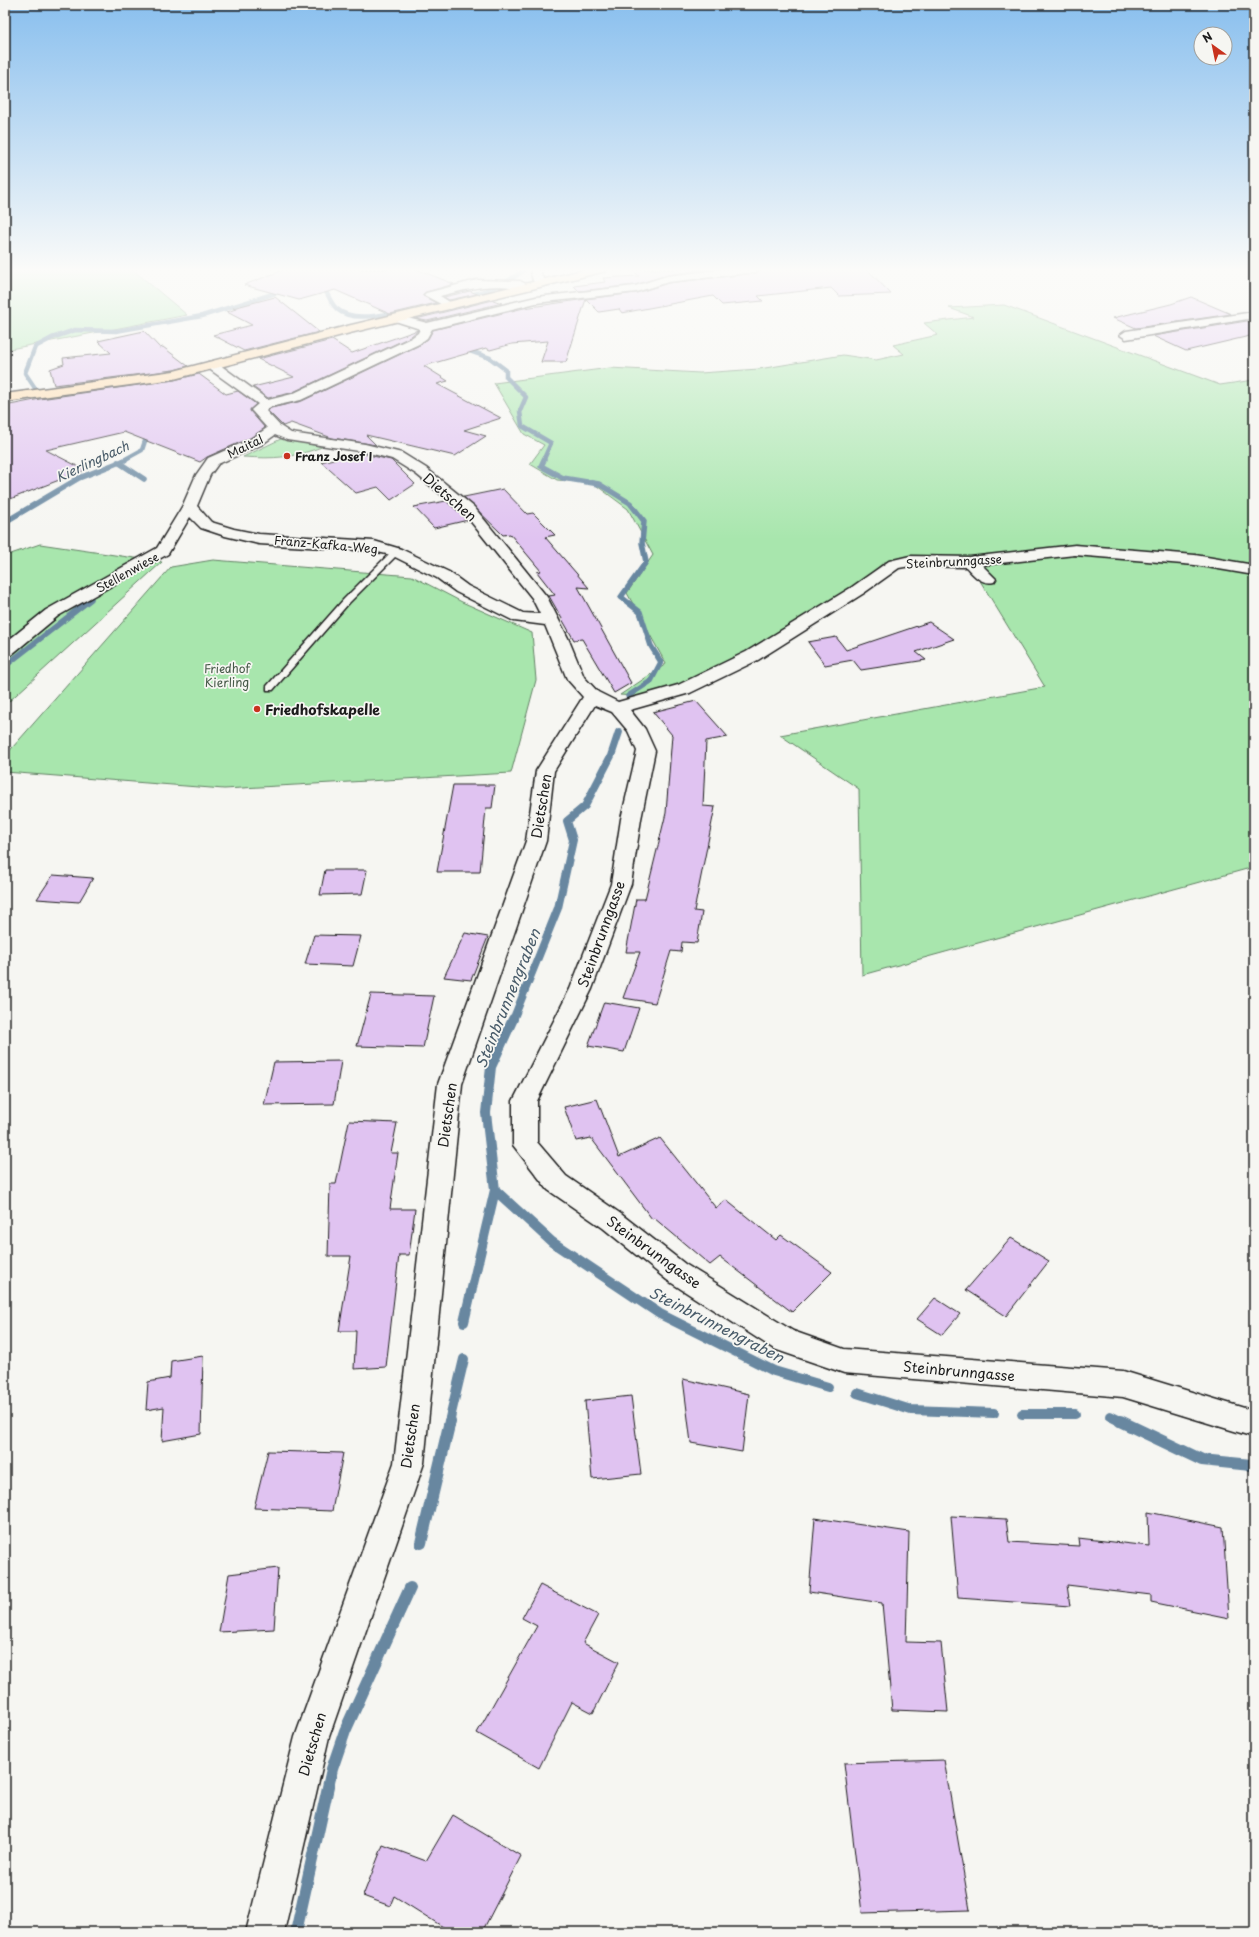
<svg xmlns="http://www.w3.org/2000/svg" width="1259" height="1937" font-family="'Playpen Sans',sans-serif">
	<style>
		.green { fill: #a8e6ad; stroke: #628164 }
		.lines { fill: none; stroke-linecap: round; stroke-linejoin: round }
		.stream-far4 { stroke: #6887a0; stroke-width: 4.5 }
		.stream-far3 { stroke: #6887a0; stroke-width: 5.5 }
		.stream-far2 { stroke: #6887a0; stroke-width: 8 }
		.stream-far1 { stroke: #6887a0; stroke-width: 10 }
		.stream { stroke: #6887a0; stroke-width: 12 }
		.building { fill: #e0c3f1; stroke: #1c1c1c }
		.service-casing { stroke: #1c1c1c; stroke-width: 3 }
		.minor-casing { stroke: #1c1c1c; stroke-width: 3 }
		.primary-casing { stroke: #1c1c1c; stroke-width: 3 }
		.service { fill: #f6f6f2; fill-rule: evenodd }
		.minor { fill: #f6f6f2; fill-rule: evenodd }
		.primary { fill: #fedbac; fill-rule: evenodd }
		.poi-dot { fill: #c8321e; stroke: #f6f6f2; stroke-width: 1.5 }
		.labels { text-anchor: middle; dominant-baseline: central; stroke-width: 3.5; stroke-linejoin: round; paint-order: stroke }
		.far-street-label { font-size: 12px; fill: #1c1c1c; stroke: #f6f6f2 }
		.far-poi-label { font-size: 12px; font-weight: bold; fill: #1c1c1c; stroke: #f6f6f2; text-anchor: start }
		.far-park-label { font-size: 12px; fill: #465948; stroke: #f6f6f2 }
		.far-water-label { font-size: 13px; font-style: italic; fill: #485b69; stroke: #f6f6f2 }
		.street-label { font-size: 14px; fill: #1c1c1c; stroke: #f6f6f2 }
		.poi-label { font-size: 14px; font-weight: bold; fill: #1c1c1c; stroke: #f6f6f2; text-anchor: start }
		.water-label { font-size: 15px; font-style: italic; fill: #485b69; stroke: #f6f6f2 }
	</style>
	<rect width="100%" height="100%" fill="#f6f6f2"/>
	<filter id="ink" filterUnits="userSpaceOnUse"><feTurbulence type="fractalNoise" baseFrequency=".025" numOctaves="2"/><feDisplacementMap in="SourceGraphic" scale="8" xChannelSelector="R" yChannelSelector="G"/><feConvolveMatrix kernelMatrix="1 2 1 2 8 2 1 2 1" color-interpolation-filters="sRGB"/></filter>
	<g filter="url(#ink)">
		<g class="green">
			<polygon points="5,269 132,269 187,315 5,350"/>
			<polygon points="1004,305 1220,385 1254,380 1254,867 862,975 859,789 780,735 1045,687 971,566 884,562 855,589 749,654 680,687 647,697 620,695 666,664 627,593 653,555 628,509 593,483 557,480 530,464 544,445 524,434 494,383 610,368 700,373 759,369 843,355 876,360 904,354 893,345 938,335 924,323 974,317 949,308"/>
			<path d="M283 438 322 447C291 458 276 459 243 457Z"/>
			<polygon points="40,544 162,562 5,705 5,556"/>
			<polygon points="213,560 412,576 462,602 532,633 536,680 511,773 224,789 5,772 5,756 171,567"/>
		</g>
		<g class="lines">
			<g class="stream-far4">
				<path d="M318 289 325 290C329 296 331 304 337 309 351 322 381 315 398 312"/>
				<path d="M425 305C461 297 496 293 525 269"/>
				<polyline points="464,349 490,358 506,370 506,377 526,397 520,411 522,426 551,443 543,461"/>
				<polyline points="55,403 35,388 25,373 35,347 52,338 75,330 116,331 202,316 285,290"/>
				<polyline points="122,461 142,450 147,435 144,433"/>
			</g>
			<g class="stream-far3">
				<polyline points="544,460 541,466 563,478 599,484 630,503 644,521 642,543 646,562 621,597 640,612 651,646 661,662 651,681 628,696"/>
				<polyline points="118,462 144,479"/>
				<polyline points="5,522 79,478 125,460"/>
				<polyline points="5,666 91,599"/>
			</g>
			<polyline class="stream-far2" points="513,1020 558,908 573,840 567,821 585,806 611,756 619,732"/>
			<g class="stream-far1">
				<polyline points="513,1019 491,1067 486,1113 495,1190 552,1242 660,1314 774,1371 828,1387"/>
				<polyline points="464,1322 495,1190"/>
				<polyline points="857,1393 911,1410 994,1413"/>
				<polyline points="1022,1414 1075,1414"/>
				<polyline points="1110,1416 1122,1422"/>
				<polyline points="449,1422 464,1359"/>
			</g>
			<g class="stream">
				<polyline points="1120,1421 1202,1460 1251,1465"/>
				<polyline points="421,1543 450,1421"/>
				<polyline points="296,1932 332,1769 345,1731 410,1588"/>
			</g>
		</g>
		<g class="building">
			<polygon points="286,269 416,269 454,284 426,292 423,294 423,296 436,303 390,314 335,290 299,300 244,285"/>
			<polygon points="632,269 710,269 667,275 635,285 579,291 574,286 605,282 603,278 639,276"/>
			<polygon points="762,269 867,269 891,294 839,296 831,288 758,296 763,301 722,305 713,296 622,313 619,309 599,312 586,299 636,293 668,283 756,273"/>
			<polygon points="470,291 477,294 449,300 444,297"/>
			<polygon points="275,297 319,332 244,351 213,335 252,325 227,312 236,309 233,308"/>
			<polygon points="1191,297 1231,314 1136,328 1113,318 1171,304"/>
			<polygon points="586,299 566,362 541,362 548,341 512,344 490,350 486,348 424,366 448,381 437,384 501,418 464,430 486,436 455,456 366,435 376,445 332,438 291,423 283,426 268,411 271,408 302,401 420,345 428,339 433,330 524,308"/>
			<polygon points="493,300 502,303 427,321 416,319"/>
			<polygon points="1247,321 1254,324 1254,335 1186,351 1153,336"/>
			<polygon points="418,330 410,337 291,393 268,398 253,387 294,377 258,359 332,340 352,353"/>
			<polygon points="144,331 160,348 163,347 188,366 174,370 54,385 50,369 64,364 63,358 111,353 98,341"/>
			<polygon points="199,374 226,394 238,391 256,404 250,411 265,428 250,438 207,457 200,462 124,432 46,450 85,470 5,501 5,406 40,399 174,380"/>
			<polygon points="359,453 391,460 415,484 391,500 378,487 356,493 321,462"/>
			<polygon points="503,489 527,514 533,513 555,535 545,537 589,588 578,587 631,683 614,693 582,639 574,640 549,596 555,595 537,572 541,571 510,534 503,535 464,497"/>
			<polygon points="446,501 468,520 434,528 414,507"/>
			<polygon points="929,622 954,639 916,652 926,660 861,670 853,660 825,665 808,642 836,637 846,650"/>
			<polygon points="696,701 728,737 706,741 703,806 715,807 694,911 702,912 697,943 682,942 681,952 671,951 655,1003 623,998 640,952 626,952 636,899 645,899 666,813 672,735 653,712"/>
			<polygon points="453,785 495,785 492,808 486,808 480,872 437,872"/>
			<polygon points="325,870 367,870 362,894 320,895"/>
			<polygon points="53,875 93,878 79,902 37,899"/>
			<polygon points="465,933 488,937 471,980 444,977"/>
			<polygon points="314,935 361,936 353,966 305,964"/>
			<polygon points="371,994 434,996 423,1048 357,1046"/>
			<polygon points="604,1002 639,1008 624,1052 588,1046"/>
			<polygon points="341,1061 334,1104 264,1105 274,1062"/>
			<polygon points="597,1099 619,1157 660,1138 716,1208 726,1200 776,1240 781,1235 832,1272 792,1312 720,1257 710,1265 654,1218 652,1219 591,1138 576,1141 564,1107"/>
			<polygon points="349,1121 397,1123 391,1153 398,1153 390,1209 415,1209 409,1255 399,1255 386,1367 354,1369 356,1331 339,1331 351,1256 328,1256 330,1184 336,1184"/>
			<polygon points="1011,1238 1049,1261 1006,1316 966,1290"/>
			<polygon points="935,1298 960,1314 942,1335 917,1319"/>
			<polygon points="203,1356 201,1434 162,1441 164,1407 146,1410 148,1382 170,1378 171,1361"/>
			<polygon points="683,1379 749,1394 742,1452 691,1443"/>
			<polygon points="631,1396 641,1474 592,1479 585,1401"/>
			<polygon points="268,1451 343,1453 332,1511 254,1508"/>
			<polygon points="1148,1512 1223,1527 1229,1618 1151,1602 1151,1595 1067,1585 1070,1606 958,1598 951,1516 1006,1519 1009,1542 1079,1546 1078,1538 1149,1546"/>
			<polygon points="815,1518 909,1532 906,1642 941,1643 948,1712 892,1710 882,1603 809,1592"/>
			<polygon points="278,1568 274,1629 219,1632 229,1574"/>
			<polygon points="540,1585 598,1615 583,1643 619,1662 593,1713 572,1702 539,1768 477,1733 537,1626 522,1618"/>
			<polygon points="944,1760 970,1910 862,1913 844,1763"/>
			<polygon points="453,1815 521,1856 482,1932 451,1932 394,1896 390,1906 363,1896 383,1845 426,1861"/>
		</g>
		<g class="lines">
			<g class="service-casing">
				<polygon id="service" points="393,550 400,552 349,603 273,690 267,690 267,686 344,599"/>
			</g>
			<g class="minor-casing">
				<g id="minor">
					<polygon points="530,269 540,269 542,277 550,283 548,285 540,285 533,281"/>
					<path d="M725 269H761L756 272 668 282 636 292 536 303 432 329 427 338 419 344 301 400 270 407 266 411 280 426 291 433 365 444 402 453 426 468 474 507 547 597 568 638 584 677 598 692 618 702 678 685 746 652 852 587 889 561 910 556 970 557 1075 545 1195 555 1254 565V575L1195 565 1075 555 982 565 996 579 994 582C981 585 974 575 966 567L910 566 899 568 864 593 758 660 690 693 630 710 645 729 655 751 641 819 631 884 592 989 537 1101V1142L566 1176 621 1214 685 1264 793 1331 844 1349 1123 1371 1254 1411V1437L1123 1397 844 1373 774 1349 667 1280 603 1228 548 1190 513 1145V1101L570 989 611 884 621 819 637 751 628 731 612 712 595 705 554 771 546 841 462 1084 424 1463 329 1737 284 1932H246L295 1737 394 1463 438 1084 526 841 536 771 583 697 567 679 545 625 514 621 456 592 437 578 391 555 373 551 259 544 225 536 201 528 190 517 168 554 58 616 11 655 5 656V643L46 610 157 548 182 507 196 475 208 458 251 439 267 428 251 410 258 404 208 368 206 365 208 362H216L268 400 292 394 411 338 418 333 420 329 392 320 390 318 392 316 396 315 427 323 536 297 635 286 667 276ZM275 435 287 440 365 452 392 459 416 474 464 513 532 598 540 614 523 613 468 586 449 572 401 549 374 541 259 534 234 529 211 522 197 506 210 475 218 464 261 445Z"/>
					<path d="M477 280 520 281 532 287 526 290C494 282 472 288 440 296L456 306 454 308 450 309 424 295 426 293Z"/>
					<polygon points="1254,312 1254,318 1126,339 1120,335 1126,331"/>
				</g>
			</g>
			<g class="primary-casing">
				<polygon id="primary" points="587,269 607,269 606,271 350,333 174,379 5,402 5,394 174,371 347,326"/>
			</g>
			<use href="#service" class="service"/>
			<use href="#minor" class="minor"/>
			<use href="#primary" class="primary"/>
		</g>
	</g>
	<linearGradient id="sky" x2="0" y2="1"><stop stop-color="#89bfee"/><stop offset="0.5" stop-color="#fbfbf9"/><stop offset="1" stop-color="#fbfbf9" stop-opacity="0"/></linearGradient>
	<rect width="1259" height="540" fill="url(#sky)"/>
	<g class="poi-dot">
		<circle cx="287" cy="456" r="4"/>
		<circle cx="257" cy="709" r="4"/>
	</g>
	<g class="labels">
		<g class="far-street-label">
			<text transform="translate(245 446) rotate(-26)">Maital</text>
			<text transform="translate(326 544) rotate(5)">Franz-Kafka-Weg</text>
			<text transform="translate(954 561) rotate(-3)">Steinbrunngasse</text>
			<text transform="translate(127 572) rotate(-29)">Stellenwiese</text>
		</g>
		<g class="far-poi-label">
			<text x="295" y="456">Franz Josef I</text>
		</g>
		<g class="far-park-label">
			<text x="227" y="668">Friedhof<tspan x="227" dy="14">Kierling</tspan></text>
		</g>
		<g class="far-water-label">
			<text transform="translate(92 461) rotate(-25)">Kierlingbach</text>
		</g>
		<g class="street-label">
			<text transform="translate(450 497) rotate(41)">Dietschen</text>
			<text transform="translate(541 806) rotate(-81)">Dietschen</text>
			<text transform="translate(601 934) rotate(-70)">Steinbrunngasse</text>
			<text transform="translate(447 1115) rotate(-82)">Dietschen</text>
			<text transform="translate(654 1252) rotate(36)">Steinbrunngasse</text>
			<text transform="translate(959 1371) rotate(5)">Steinbrunngasse</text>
			<text transform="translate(410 1436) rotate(-82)">Dietschen</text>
			<text transform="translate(312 1744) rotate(-74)">Dietschen</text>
		</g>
		<g class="poi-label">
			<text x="265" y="709">Friedhofskapelle</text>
		</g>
		<g class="water-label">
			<text transform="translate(507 998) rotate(-68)">Steinbrunnengraben</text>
			<text transform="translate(717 1324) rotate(27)">Steinbrunnengraben</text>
		</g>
	</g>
	<rect width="1259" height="1937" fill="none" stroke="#f6f6f2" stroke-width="20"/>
	<rect x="10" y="10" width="1239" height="1917" fill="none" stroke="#1c1c1c" stroke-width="1.5" filter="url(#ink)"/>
	<g transform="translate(1213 46) rotate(327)"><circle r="19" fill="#f6f6f2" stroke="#9f9f9c"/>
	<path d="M0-3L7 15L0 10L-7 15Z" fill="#c8321e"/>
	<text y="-6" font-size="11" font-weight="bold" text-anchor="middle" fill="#1c1c1c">N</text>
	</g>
</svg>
